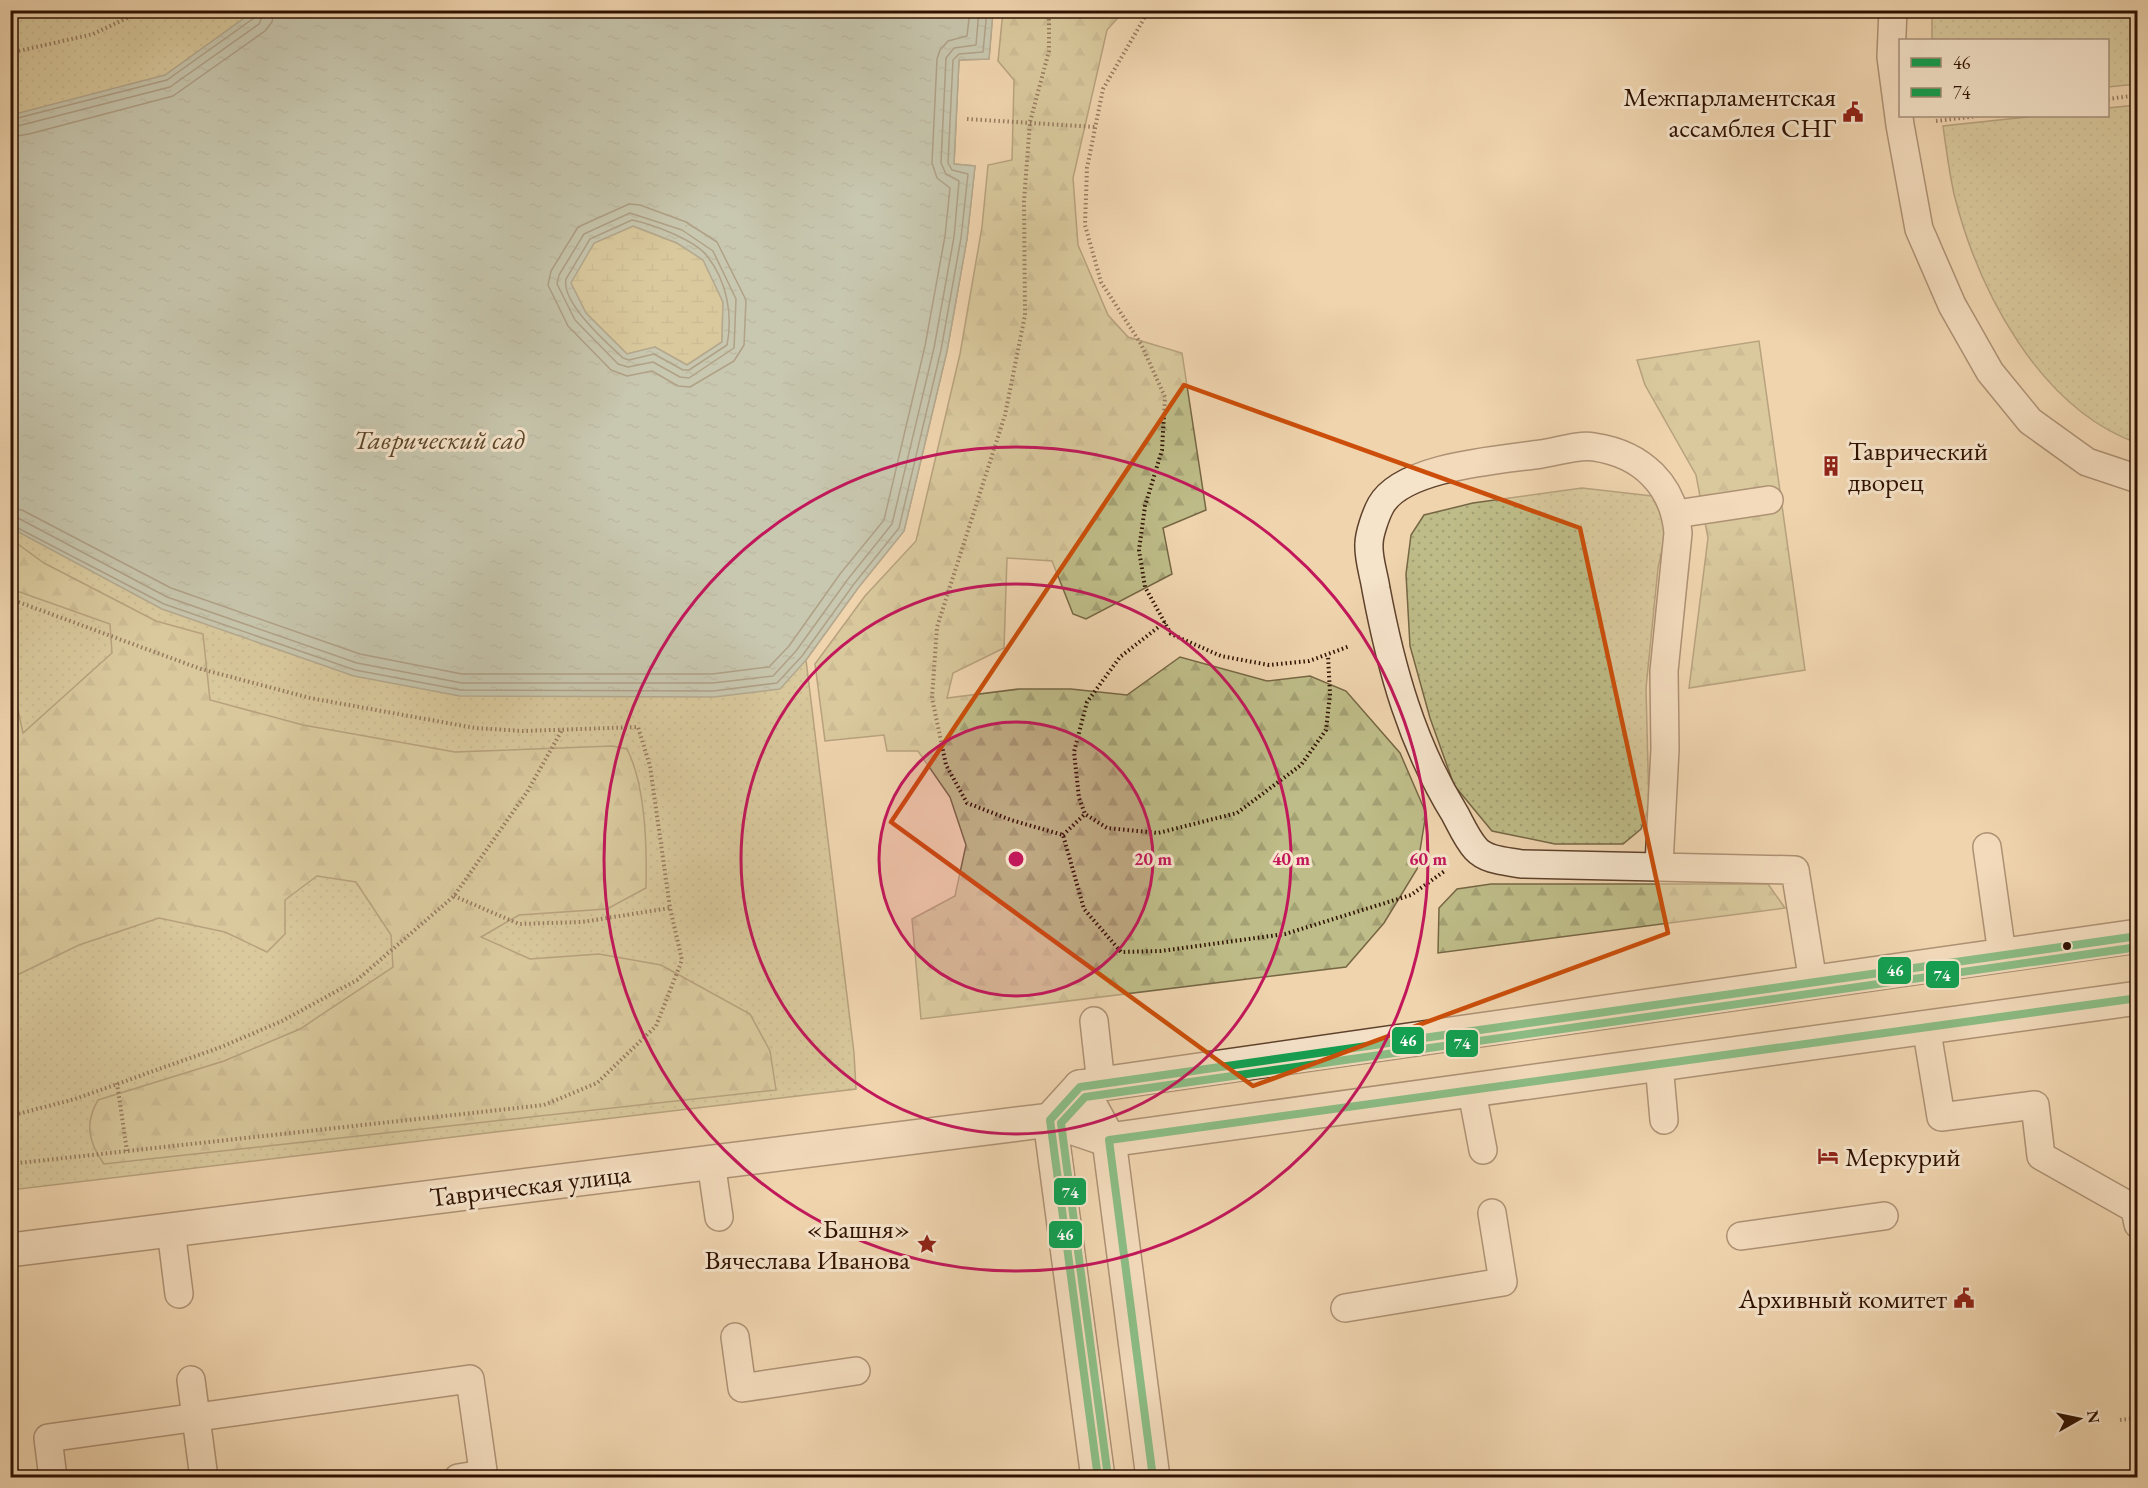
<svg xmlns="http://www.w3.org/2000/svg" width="2148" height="1488" font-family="'EB Garamond',serif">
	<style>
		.grass { fill: url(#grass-dots); stroke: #766644; stroke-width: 1.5 }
		.forest { fill: url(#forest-firs); stroke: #766644; stroke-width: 1.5 }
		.wetland { fill: url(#wetland-marsh); stroke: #766644; stroke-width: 1.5 }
		.water { fill: url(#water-ripples); stroke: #6f7569; stroke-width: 1.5; fill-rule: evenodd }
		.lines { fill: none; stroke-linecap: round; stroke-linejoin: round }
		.shore { stroke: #646458; stroke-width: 1.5 }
		.service-casing { stroke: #5f422c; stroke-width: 30 }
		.tertiary-casing { stroke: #5f422c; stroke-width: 36 }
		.path { stroke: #2f1100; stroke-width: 4; stroke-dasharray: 1.5 3; stroke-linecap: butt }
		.service { stroke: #f5e3ca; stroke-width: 27 }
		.tertiary { stroke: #f5e3ca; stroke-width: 33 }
		.bus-1-casing { stroke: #f5e3ca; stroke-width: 12 }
		.bus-2-casing { stroke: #f5e3ca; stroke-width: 12 }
		.bus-1 { stroke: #12a051; stroke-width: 8 }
		.bus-2 { stroke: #12a051; stroke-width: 8 }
		.marked { fill: none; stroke: #cc4e0a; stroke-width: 4.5; stroke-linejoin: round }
		.ring { fill: none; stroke: #c2185b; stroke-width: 3 }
		.bus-dot { fill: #2f1100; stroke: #f5e3ca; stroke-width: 2 }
		.labels { text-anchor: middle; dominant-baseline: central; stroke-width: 6; stroke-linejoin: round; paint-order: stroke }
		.poi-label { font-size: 27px; fill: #2f1100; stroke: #f5e3ca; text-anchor: end }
		.park-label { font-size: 27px; font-style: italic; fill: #5a4429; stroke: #f5e3ca }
		.street-label { font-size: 27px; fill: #2f1100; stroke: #f5e3ca }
		.centre { fill: #c2185b; stroke: #f5e3ca; stroke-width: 3 }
		.ring-label { font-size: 18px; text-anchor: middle; font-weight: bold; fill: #c2185b; stroke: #f5e3ca; stroke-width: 6; stroke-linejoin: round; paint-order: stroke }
		.line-badge { stroke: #f5e3ca; stroke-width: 2 }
		.badge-label { font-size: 16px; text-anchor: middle; font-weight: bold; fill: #fff }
	</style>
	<defs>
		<pattern id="grass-dots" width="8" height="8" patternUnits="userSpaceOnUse" patternTransform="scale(1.5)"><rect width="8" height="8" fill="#bebc88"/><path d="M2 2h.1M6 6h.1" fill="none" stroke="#a4a174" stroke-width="1.8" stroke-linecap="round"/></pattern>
		<pattern id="forest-firs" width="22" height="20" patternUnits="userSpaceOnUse" patternTransform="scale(1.5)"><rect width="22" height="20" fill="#bebc88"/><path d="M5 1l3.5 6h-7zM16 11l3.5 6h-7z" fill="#a4a174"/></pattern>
		<pattern id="wetland-marsh" width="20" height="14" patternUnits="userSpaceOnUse" patternTransform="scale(1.5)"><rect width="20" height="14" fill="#bebc88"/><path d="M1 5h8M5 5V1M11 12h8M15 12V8" fill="none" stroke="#a4a174"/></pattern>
		<pattern id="water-ripples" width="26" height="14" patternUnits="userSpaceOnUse" patternTransform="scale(1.5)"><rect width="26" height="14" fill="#9ab8af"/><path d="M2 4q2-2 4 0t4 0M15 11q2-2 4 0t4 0" fill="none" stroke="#859d95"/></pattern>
	</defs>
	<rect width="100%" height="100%" fill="#efd4ae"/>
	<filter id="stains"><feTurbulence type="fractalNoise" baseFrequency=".00333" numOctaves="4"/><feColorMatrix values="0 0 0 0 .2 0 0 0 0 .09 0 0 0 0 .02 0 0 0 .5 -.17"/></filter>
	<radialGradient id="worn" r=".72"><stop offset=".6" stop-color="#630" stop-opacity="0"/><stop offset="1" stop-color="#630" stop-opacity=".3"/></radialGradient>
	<g class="grass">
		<polygon points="10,11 993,11 989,59 959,60 954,164 975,166 967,239 947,351 904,531 858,588 806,660 854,1053 856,1089 11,1190"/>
		<polygon points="1932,11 2137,11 2137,84 2108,87 2108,40 1932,40"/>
		<path d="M2137 105H2138L2137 443C2039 408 1978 290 1954 194 1949 171 1946 148 1943 126L2037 116H2108V108Z"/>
		<polygon points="1582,488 1652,496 1667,527 1658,568 1646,688 1649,807 1641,829 1623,844 1555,844 1492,831 1454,785 1430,718 1410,646 1406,574 1411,535 1424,515 1473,503"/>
	</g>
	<g class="forest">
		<polygon points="1003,11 1124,11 1107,30 1073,178 1078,245 1108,315 1128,337 1182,353 1206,510 1163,528 1172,574 1086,619 1073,614 1052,561 1007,558 1004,648 953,673 947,698 1019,689 1071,689 1127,695 1180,657 1267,681 1310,676 1346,691 1400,753 1426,813 1417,869 1384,923 1346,967 921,1019 912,919 955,896 966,845 950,797 918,751 887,751 884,735 825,741 815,664 865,596 916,541 960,354 982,227 988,165 1012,160 1014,80 998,61"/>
		<polygon points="1759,341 1805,670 1689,688 1708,538 1696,475 1645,385 1637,360"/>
		<path d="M11 539 44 563 156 621 203 634 210 700 303 725 455 752 612 746 627 749C646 786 647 847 646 888L607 909 519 915 481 937 530 959 599 954 661 965 750 1014 770 1051 776 1090 104 1164C89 1143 84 1124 98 1100L224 1061 300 1029 393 967 391 935 356 882 317 876 285 900V934L267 952 225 932 159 918 79 945 11 978V704L18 710 23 733 112 653 110 624 11 589Z"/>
		<polygon points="1491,884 1768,884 1785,908 1438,953 1439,908 1457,889"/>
	</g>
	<polygon class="wetland" points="633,226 677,243 703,259 723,302 722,342 687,365 655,347 627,354 586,313 570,282 594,243"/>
	<path class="water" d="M254 11H993L989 59 959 60 954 164 975 166 967 239 947 351 904 531 858 588 806 660 780 689 714 697 460 696 354 676 162 609 11 528V115L165 75ZM633 226 677 243 703 260 723 302 722 342 687 365 655 347 627 354 586 313 571 283 594 243Z"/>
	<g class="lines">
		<g class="shore">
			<polyline points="10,120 167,80 254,18 257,10"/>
			<polyline points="10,128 170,87 259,24 265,10"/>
			<polyline points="10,137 29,134 173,96 265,31 272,22 274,10"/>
			<polygon points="629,204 640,205 686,222 717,242 746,300 744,345 734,361 690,387 678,386 652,371 627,376 611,370 568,326 548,285 551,271 578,227"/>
			<polygon points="630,213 682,230 713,251 736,299 734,348 689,378 680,377 653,362 628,367 618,364 575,320 557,284 559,275 584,234"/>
			<path d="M632 220C652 224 695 240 707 256 727 281 733 315 727 345L689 370H683L654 354 629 360 623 358C607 343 561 303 566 279L590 239Z"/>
			<polyline points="10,508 22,510 171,588 360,654 462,674 712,674 769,667 789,646 840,574 884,520 925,346 945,236 950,188 937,178 932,163 937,59 940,50 948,41 967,36 970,10"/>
			<polyline points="10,517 18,518 167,597 357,663 462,683 713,683 773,676 796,651 848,579 892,524 934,348 954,237 959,181 946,174 941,163 946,58 954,48 976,45 979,10"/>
			<polyline points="10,524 164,604 355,670 461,690 713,691 777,683 802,656 854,584 899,528 941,350 961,238 968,174 952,170 948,163 953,60 959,54 983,52 987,10"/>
		</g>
		<g class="service-casing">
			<g id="service">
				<polyline points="1893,10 1891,57 1900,125 1919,229 1952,305 1990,372 2030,421 2087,462 2138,479"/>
				<polyline points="1676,514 1769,500"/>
				<polyline points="1987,847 2002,954"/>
				<path d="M1659 865 1665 749 1664 671 1678 533C1674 485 1642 454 1594 447 1578 444 1557 452 1541 454 1500 460 1403 466 1381 505 1376 514 1369 534 1369 544 1368 558 1374 575 1376 589 1391 669 1412 744 1455 814 1461 825 1467 839 1476 849 1487 861 1507 861 1522 864L1795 870 1813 982"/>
				<polyline points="1094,1021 1101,1084"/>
				<polyline points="1926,1026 1941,1117 2035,1105 2041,1156 2135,1209 2138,1224"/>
				<polyline points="1659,1064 1664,1120"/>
				<polyline points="1472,1092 1483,1150"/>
				<polyline points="711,1162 719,1217"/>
				<polyline points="171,1230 179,1294"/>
				<polyline points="1741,1236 1884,1216"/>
				<polyline points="1345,1308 1503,1282 1492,1213"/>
				<polyline points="735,1337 742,1388 856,1371"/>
				<polyline points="191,1380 204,1478"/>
				<polyline points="53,1478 48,1438 470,1379 484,1478"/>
				<polyline points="458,1478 483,1474"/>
			</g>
		</g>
		<g class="tertiary-casing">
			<g id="tertiary">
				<polyline points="1080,1087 1109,1140 1153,1478"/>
				<polyline points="1050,1120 1080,1087 1101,1084 2138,936"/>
				<polyline points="1050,1120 1098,1478"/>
				<polyline points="10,1250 1050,1120 1109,1140 2138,998"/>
			</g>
		</g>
		<g class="path">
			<polyline points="1049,10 1049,51 1030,122 1024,201 1025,315 1005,415 937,627 932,698 946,765 967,803 1011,820 1063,835 1084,909 1121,952 1161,951 1285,934 1411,895 1446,870"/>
			<polyline points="1149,10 1103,89 1087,168 1085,225 1101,282 1141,344 1165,397 1162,450 1145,506 1139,550 1145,587 1171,634 1221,656 1269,665 1309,661 1350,646"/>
			<polyline points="10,53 93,34 144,10"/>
			<polyline points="2108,99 2138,95"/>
			<polyline points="967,119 1095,127"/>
			<polyline points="1936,121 1977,116"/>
			<polyline points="10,599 201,669 310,698 475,728 523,731 638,727 650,766 670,908 682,960 656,1026 597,1083 544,1105 10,1164"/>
			<polyline points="1165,622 1120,657 1087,702 1074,752 1079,798 1085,814 1107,828 1158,833 1237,813 1301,765 1326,730 1330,694 1328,655"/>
			<polyline points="1063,835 1085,814"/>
			<polyline points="454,896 519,924 582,922 670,908"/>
			<polyline points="117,1083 127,1151"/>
			<polyline points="10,1116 75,1099 221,1047 282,1021 357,980 454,896 527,792 562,730"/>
			<polyline points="2120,1420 2138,1418"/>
		</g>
		<use href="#service" class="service"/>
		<use href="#tertiary" class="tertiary"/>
		<g class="bus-1-casing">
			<g id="bus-1">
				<polyline points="1098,1478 1050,1120 1080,1087 2138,936"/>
				<polyline points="1153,1478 1109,1140 2138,998"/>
			</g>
		</g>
		<g class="bus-2-casing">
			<polyline id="bus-2" points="1108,1477 1061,1123 1085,1097 2138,947"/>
		</g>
		<use href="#bus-1" class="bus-1"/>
		<use href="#bus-2" class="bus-2"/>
	</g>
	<path d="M0 0H2148V1488H0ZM1184 385 1580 528 1668 933 1253 1086 891 822Z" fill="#efd4ae" fill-opacity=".55" fill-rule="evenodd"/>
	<path class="marked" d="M1184 385 1580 528 1668 933 1253 1086 891 822Z"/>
	<circle cx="1016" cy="859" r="137" fill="#c2185b" fill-opacity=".12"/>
	<g class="ring">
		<circle cx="1016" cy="859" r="137"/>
		<circle cx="1016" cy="859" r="275"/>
		<circle cx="1016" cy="859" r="412"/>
	</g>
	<defs>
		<g id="civic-bare" transform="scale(1.62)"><path d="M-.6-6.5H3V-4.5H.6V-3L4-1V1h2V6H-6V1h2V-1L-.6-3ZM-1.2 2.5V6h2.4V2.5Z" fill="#8f2418" stroke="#f5e3ca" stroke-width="2.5" paint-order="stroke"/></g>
		<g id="building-bare" transform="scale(1.62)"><path d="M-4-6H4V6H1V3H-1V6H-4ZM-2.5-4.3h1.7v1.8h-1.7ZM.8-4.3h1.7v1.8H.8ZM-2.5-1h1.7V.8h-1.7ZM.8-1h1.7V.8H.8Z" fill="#8f2418" stroke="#f5e3ca" stroke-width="2.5" paint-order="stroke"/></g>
		<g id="hotel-bare" transform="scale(1.62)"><path d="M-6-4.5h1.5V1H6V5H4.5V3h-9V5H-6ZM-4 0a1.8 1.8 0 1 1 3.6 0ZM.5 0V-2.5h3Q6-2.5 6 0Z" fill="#8f2418" stroke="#f5e3ca" stroke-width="2.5" paint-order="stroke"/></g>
		<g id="sight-bare" transform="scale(1.62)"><path d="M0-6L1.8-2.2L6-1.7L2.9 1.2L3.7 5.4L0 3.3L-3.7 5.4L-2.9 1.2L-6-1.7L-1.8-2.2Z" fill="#8f2418" stroke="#f5e3ca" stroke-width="2.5" paint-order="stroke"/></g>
	</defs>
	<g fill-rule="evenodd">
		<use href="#civic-bare" x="1853" y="112"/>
		<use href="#building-bare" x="1831" y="466"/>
		<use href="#hotel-bare" x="1828" y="1156"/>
		<use href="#sight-bare" x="927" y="1244"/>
		<use href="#civic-bare" x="1964" y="1298"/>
	</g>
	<circle class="bus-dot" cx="2067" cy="946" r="5"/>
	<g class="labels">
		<g class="poi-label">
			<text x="1836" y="96">Межпарламентская<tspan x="1836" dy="31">ассамблея СНГ</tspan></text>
			<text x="1848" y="450" text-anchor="start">Таврический<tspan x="1848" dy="31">дворец</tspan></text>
			<text x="1845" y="1156" text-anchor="start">Меркурий</text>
			<text x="910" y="1228">«Башня»<tspan x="910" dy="31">Вячеслава Иванова</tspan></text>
			<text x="1947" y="1298">Архивный комитет</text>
		</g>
		<g class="park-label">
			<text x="439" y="439">Таврический сад</text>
		</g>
		<g class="street-label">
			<text transform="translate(530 1185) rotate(-7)">Таврическая улица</text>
		</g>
	</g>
	<circle cx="1016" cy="859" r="9" class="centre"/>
	<g class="ring-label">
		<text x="1153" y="865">20 m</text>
		<text x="1291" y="865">40 m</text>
		<text x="1428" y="865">60 m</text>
	</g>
	<g class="line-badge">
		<rect x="1877" y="956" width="35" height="29" rx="6" fill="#12a051"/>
		<rect x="1925" y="960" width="35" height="29" rx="6" fill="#12a051"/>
		<rect x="1391" y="1026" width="34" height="29" rx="6" fill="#12a051"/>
		<rect x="1445" y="1029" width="34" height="29" rx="6" fill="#12a051"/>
		<rect x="1053" y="1177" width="34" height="29" rx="6" fill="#12a051"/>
		<rect x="1048" y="1220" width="35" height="29" rx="6" fill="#12a051"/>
	</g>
	<g class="badge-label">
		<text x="1895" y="976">46</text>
		<text x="1942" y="981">74</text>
		<text x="1408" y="1046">46</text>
		<text x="1462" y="1049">74</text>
		<text x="1070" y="1198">74</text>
		<text x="1065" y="1240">46</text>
	</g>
	<rect width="2148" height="1488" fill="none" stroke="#efd4ae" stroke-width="36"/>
	<rect x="12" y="12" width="2124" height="1464" fill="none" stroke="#2f1100" stroke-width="3"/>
	<rect x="18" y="18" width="2112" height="1452" fill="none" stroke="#2f1100" stroke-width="1.5"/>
	<rect x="1899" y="39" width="210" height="78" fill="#f5e3ca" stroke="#a68f79" stroke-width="1.5"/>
	<rect x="1911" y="58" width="30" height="9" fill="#12a051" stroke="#a68f79" stroke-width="1.5"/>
	<text x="1953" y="69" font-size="18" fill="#2f1100">46</text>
	<rect x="1911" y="88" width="30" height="9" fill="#12a051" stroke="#a68f79" stroke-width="1.5"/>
	<text x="1953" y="99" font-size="18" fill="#2f1100">74</text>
	<g transform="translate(2079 1419) rotate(81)" stroke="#f5e3ca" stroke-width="4.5" paint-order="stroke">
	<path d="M0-4.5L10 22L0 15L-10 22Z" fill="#2f1100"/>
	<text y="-9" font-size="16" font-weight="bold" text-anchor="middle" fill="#2f1100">N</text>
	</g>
	<rect width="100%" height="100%" filter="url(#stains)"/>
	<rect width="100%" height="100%" fill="url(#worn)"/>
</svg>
